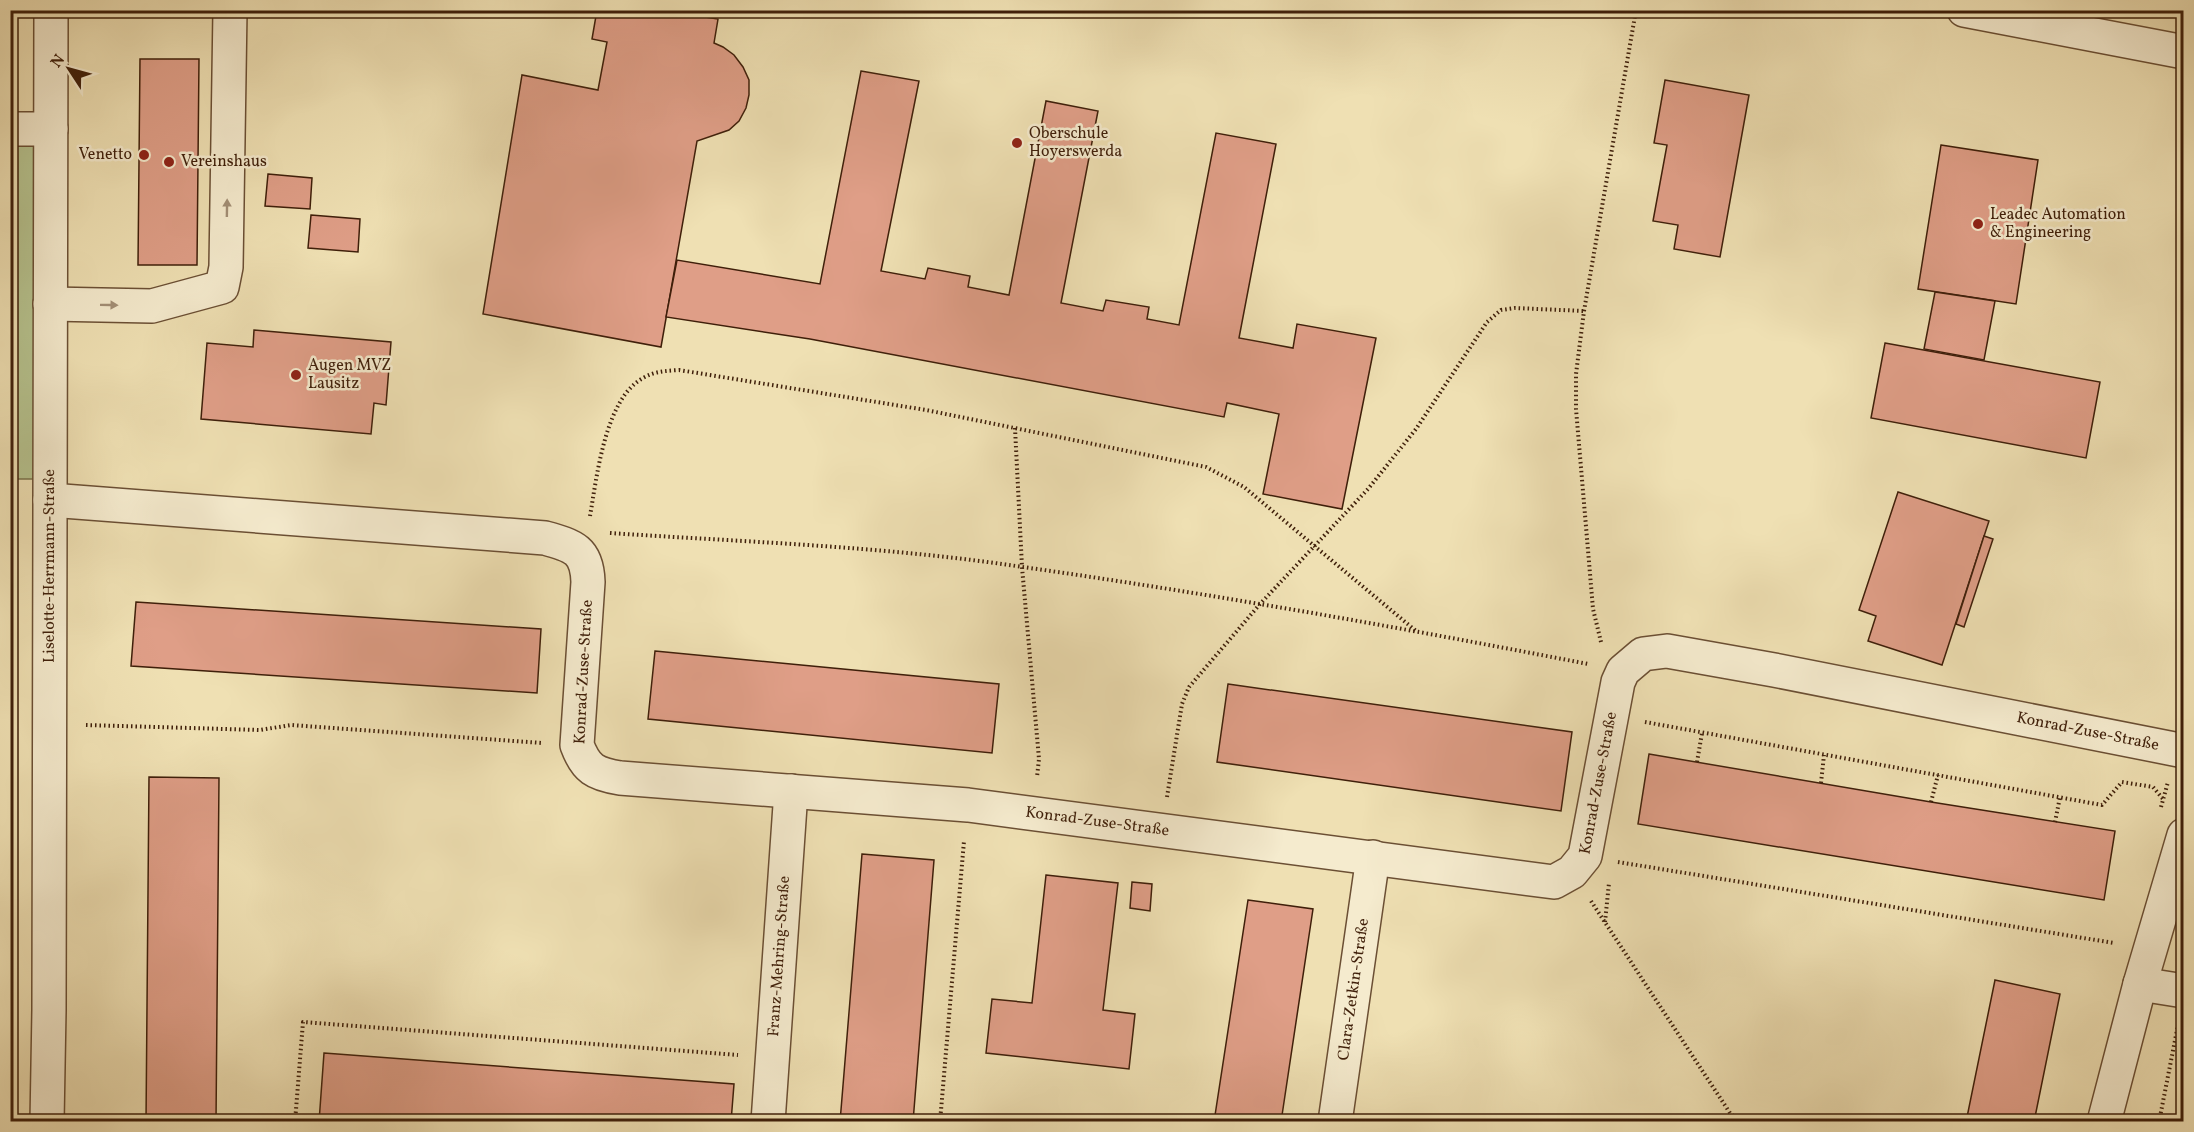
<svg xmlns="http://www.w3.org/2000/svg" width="2194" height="1132" font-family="Vollkorn,serif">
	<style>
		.green { fill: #b6c38f; stroke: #7a714c; stroke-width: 1.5 }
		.building { fill: #df9e87; stroke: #3f1f0a; stroke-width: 1.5 }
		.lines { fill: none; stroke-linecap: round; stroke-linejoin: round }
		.minor-casing { stroke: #6b4f34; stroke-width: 36 }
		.path { stroke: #3f1f0a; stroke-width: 4; stroke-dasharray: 1.5 3; stroke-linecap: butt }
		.minor { stroke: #f5ebce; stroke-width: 33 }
		.oneway { fill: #a38f76 }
		.poi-dot { fill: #8f2418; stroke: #f5ebce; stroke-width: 2 }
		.labels { text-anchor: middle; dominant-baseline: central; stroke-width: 5; stroke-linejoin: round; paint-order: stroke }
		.poi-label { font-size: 16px; fill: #3f1f0a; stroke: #f5ebce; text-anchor: start }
		.street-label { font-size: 16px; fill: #3f1f0a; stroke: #f5ebce }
	</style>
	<rect width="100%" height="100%" fill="#efe0b3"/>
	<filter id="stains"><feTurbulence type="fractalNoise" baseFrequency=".00333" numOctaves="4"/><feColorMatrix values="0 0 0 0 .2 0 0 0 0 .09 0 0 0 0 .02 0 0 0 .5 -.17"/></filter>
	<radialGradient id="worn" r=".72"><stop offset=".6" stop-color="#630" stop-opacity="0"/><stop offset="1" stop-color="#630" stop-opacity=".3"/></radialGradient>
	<polygon class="green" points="11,129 51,129 50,479 11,479"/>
	<g class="building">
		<polygon points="597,10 660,10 718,19 714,43 723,47 734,55 743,67 749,80 749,95 746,108 739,121 729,130 697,141 661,347 483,314 522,75 598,90 607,42 592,39"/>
		<polygon points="140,59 199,59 197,265 138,265"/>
		<polygon points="861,71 919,81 881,271 925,279 928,268 970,276 968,287 1009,295 1046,101 1098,111 1061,303 1103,311 1106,300 1149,307 1147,319 1179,325 1216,133 1276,144 1239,338 1293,348 1297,324 1376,338 1342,509 1263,494 1279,414 1227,403 1224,417 810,339 666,317 677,260 820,284"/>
		<polygon points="1665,80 1749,95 1720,257 1674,249 1678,225 1653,221 1667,145 1654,143"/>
		<polygon points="1941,145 2038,160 2016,304 1918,289"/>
		<polygon points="268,174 312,178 310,209 265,206"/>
		<polygon points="311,215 360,219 358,252 308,248"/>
		<polygon points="1935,292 1995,301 1984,360 1924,349"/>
		<polygon points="254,330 391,342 386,405 374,403 371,434 201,419 207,343 253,347"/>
		<polygon points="1885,343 2100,382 2086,458 1871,418"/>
		<polygon points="1898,492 1989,521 1942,665 1868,641 1876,616 1859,610"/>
		<polygon points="1984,536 1993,539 1964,627 1956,624"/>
		<polygon points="136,602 541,629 537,693 131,666"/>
		<polygon points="655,651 999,684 992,753 648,719"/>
		<polygon points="1228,684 1572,732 1561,811 1217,762"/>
		<polygon points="1649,754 1931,802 2115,831 2104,900 1638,824"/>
		<polygon points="149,777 219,778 216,1122 146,1122"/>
		<polygon points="862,854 934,860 913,1122 840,1122"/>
		<polygon points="1046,875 1118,883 1103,1010 1135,1014 1129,1069 986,1053 992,999 1032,1003"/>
		<polygon points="1132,882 1152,884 1150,911 1130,908"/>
		<polygon points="1248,900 1313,909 1281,1122 1214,1122"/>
		<polygon points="1995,980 2060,994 2034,1122 1966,1122"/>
		<polygon points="324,1053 734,1084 731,1122 319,1122"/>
	</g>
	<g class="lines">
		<g class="minor-casing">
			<g id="minor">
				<polyline points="1964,10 2184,52"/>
				<polyline points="10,129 51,129"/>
				<polyline points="50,304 152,306 222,287 226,267 230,10"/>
				<path id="s1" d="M50 500 545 538C574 546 587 550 588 582L577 745C586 769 595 774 620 778L968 805 1554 882 1572 872 1585 856 1618 682 1623 671 1643 654 1667 651 1774 670 2184 751"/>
				<polyline points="2140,984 2184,991"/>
				<path id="s2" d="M47 1122 49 1010 51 10"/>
				<path id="s3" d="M768 1122 791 791"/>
				<path id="s4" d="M1335 1122 1373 857"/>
				<polyline points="2104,1122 2140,984 2184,835"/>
			</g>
		</g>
		<g class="path">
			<polyline points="10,242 12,200"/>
			<polyline points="1015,428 1022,567 1039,759 1037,777"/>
			<path d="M590 516C597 476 605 399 643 378 655 371 666 371 679 370L926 410 1206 467 1244 487 1416 631"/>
			<path d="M610 533C745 542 881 546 1016 566 1207 593 1398 627 1588 664"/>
			<polyline points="1601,642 1593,609 1576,409 1576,374 1584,311 1636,10"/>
			<polyline points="1645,722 2102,805 2122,782 2153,787 2163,799"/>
			<polyline points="86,725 260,730 291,725 542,743"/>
			<polyline points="1697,762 1702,733"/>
			<polyline points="1821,783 1824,755"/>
			<polyline points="1167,797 1182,704 1189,687 1260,604 1368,489 1416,429 1487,322 1501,310 1515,308 1584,311"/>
			<polyline points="1931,802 1938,775"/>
			<polyline points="2161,807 2168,782"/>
			<polyline points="2055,822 2060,797"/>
			<polyline points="1618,862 2114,943"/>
			<polyline points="1591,901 1730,1113 1740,1122"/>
			<polyline points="1605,922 1609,883"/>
			<polyline points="295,1122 303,1022 738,1055"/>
			<polyline points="940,1122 964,841"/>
			<polyline points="2159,1122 2178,1025"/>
		</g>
		<use href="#minor" class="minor"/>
	</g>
	<defs><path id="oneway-solid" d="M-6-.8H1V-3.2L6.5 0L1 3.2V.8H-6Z" transform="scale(1.5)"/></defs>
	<g class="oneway">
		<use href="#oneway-solid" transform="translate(227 208) rotate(-89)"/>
		<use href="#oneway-solid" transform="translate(109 305) rotate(1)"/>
	</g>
	<g class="poi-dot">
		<circle cx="1017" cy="143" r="6"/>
		<circle cx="144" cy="155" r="6"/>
		<circle cx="169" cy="162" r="6"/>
		<circle cx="1978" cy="224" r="6"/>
		<circle cx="296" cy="375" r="6"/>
	</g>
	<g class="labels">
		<g class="poi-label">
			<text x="1029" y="134">Oberschule<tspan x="1029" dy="18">Hoyerswerda</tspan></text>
			<text x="132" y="155" text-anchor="end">Venetto</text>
			<text x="181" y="162">Vereinshaus</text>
			<text x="1990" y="215">Leadec Automation<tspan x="1990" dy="18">&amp; Engineering</tspan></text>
			<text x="308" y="366">Augen MVZ<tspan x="308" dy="18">Lausitz</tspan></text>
		</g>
		<g class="street-label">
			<text stroke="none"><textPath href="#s2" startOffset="556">Liselotte-Herrmann-Straße</textPath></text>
			<text transform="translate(584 672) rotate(-87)">Konrad-Zuse-Straße</text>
			<text stroke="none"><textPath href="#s1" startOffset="2436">Konrad-Zuse-Straße</textPath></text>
			<text stroke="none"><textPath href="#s1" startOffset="1842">Konrad-Zuse-Straße</textPath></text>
			<text stroke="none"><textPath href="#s1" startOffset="1266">Konrad-Zuse-Straße</textPath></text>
			<text stroke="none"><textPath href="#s3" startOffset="166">Franz-Mehring-Straße</textPath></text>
			<text stroke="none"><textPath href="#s4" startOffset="134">Clara-Zetkin-Straße</textPath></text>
		</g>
	</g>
	<rect width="2194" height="1132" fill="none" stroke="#efe0b3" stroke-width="36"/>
	<rect x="12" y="12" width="2170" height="1108" fill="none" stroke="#3f1f0a" stroke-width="3"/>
	<rect x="18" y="18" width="2158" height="1096" fill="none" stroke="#3f1f0a" stroke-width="1.5"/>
	<g transform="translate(69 69) rotate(306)" stroke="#f5ebce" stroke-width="4.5" paint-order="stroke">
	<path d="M0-4.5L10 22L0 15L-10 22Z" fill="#3f1f0a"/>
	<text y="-9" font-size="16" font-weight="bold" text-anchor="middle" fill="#3f1f0a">N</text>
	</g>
	<rect width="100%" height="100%" filter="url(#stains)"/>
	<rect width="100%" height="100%" fill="url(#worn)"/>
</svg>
